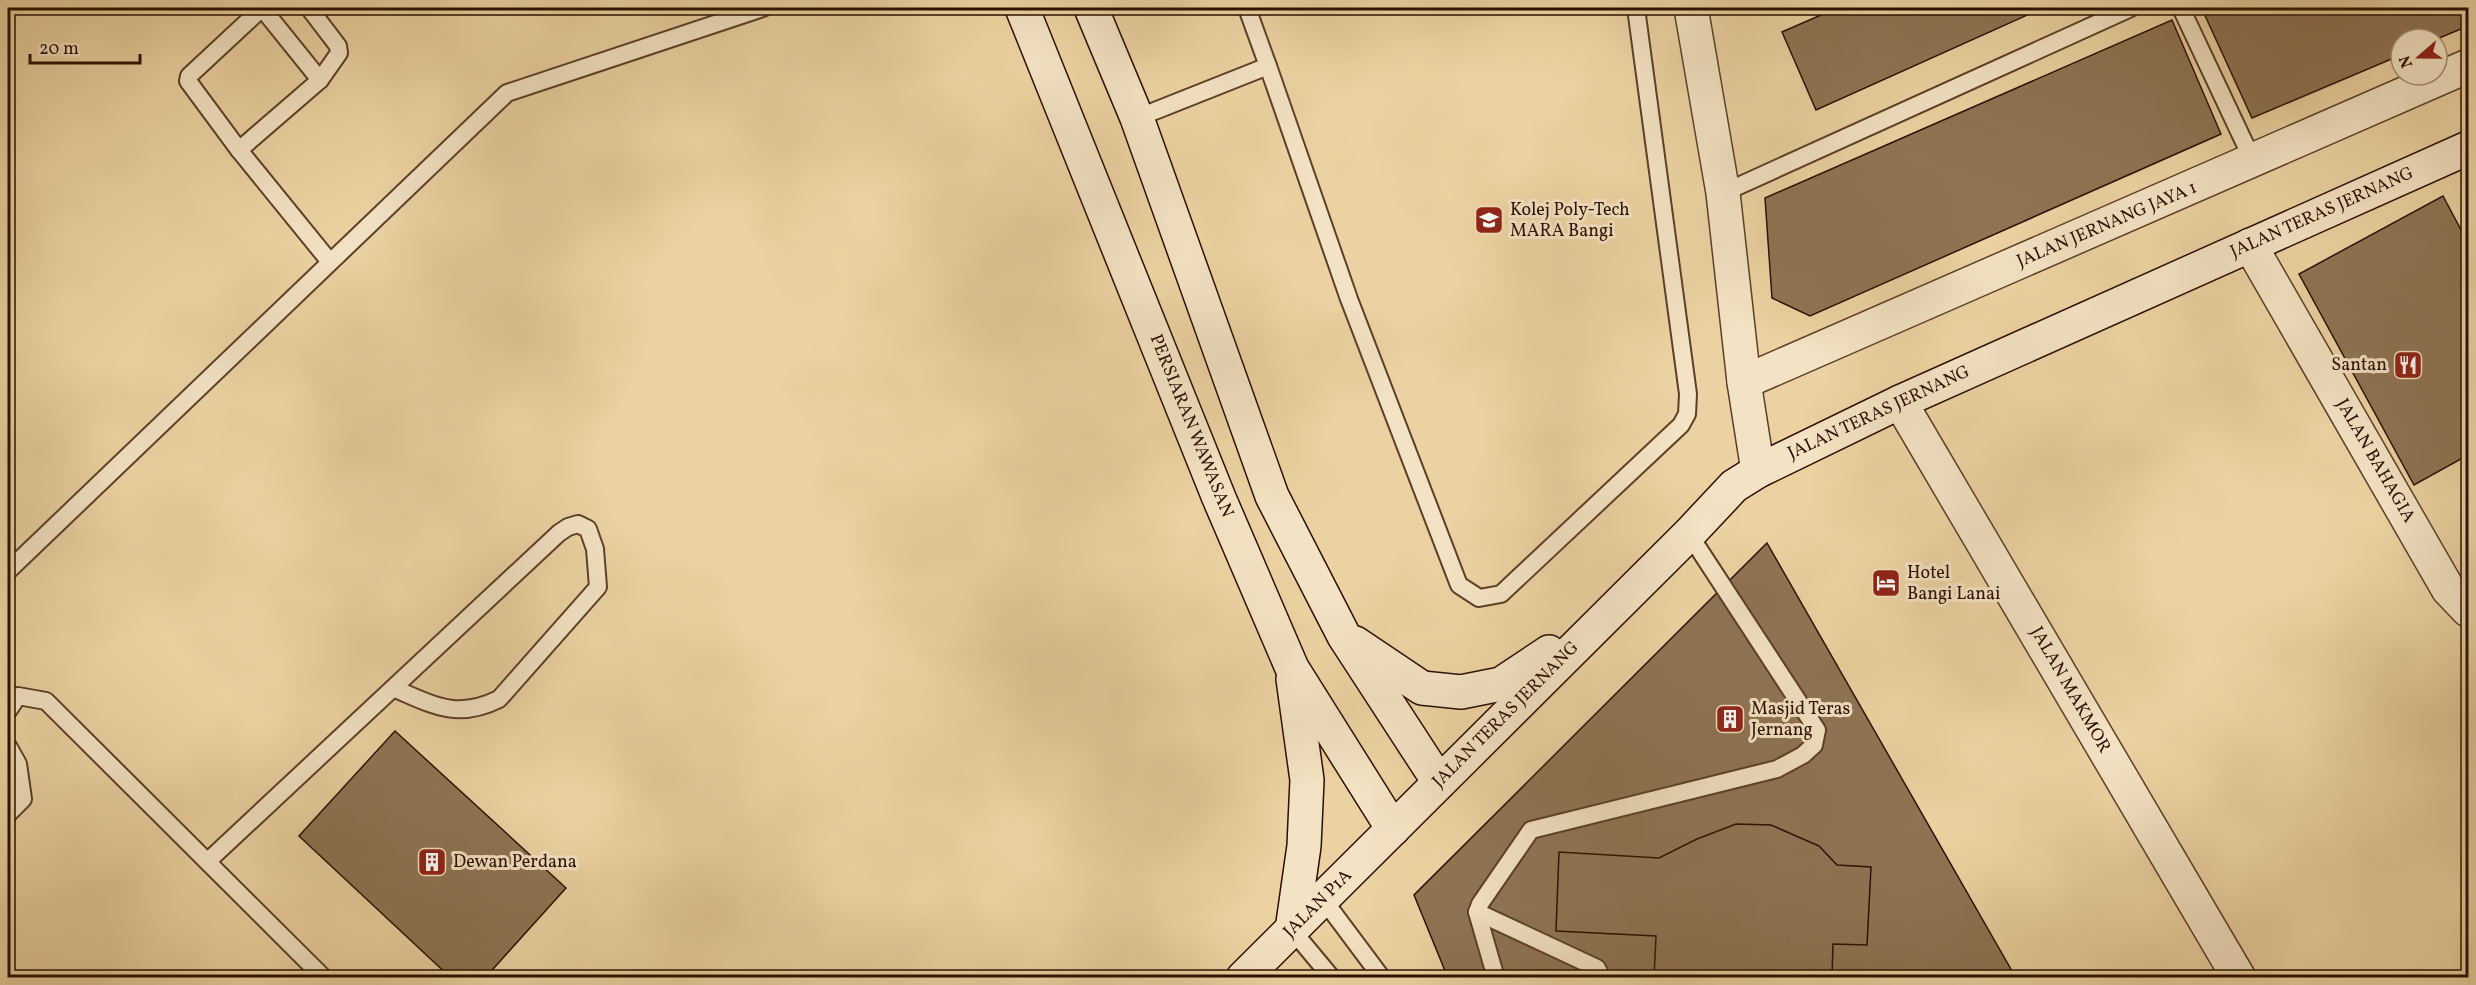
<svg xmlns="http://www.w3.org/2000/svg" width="2476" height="985" font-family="Vollkorn,serif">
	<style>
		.building { fill: #8f7454; stroke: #2b0f00; stroke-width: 1.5 }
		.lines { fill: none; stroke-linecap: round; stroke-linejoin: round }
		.service-casing { stroke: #5b4028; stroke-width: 20 }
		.minor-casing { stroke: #5b4028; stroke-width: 36 }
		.secondary-casing { stroke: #2b0f00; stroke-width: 36 }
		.service { stroke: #f3e2c3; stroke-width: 16 }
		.minor { stroke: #f3e2c3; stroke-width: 33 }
		.secondary { stroke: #f3e2c3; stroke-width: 33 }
		.labels { text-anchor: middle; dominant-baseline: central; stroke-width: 6; stroke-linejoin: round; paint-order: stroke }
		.poi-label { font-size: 18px; fill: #2b0f00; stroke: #f3e2c3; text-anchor: start }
		.street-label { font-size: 18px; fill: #2b0f00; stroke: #f3e2c3 }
	</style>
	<rect width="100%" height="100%" fill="#ecd2a2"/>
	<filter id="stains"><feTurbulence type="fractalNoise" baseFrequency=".00333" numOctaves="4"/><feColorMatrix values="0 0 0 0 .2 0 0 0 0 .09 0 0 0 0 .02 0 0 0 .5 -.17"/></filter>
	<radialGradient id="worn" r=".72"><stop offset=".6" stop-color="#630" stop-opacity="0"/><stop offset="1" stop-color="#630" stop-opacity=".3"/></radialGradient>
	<g class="building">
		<polygon points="1837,8 2043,8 1816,110 1782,32"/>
		<polygon points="2206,8 2468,8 2468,26 2437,39 2401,39 2401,55 2252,118 2202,9"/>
		<polygon points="2172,20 2221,134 1810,316 1772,298 1765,198"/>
		<polygon points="2443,196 2468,243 2468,455 2414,485 2299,274"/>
		<polygon points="1767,543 2016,978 1448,978 1414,895"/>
		<polygon points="395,731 566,888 485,978 451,978 299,836"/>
		<polygon points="1736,824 1771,825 1819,846 1837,865 1871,867 1867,945 1833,944 1832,978 1654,978 1656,936 1556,931 1559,852 1659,858 1697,839"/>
	</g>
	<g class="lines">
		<g class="service-casing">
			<g id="service">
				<polyline points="262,8 320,80"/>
				<polyline points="309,8 338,46 339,53 320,80 239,150 330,262"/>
				<polyline points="1247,8 1268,66"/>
				<polyline points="2181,8 2253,161"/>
				<polyline points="1137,118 1268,66 1349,299 1459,585 1479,598 1501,594 1681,425 1687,414 1688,394 1636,8"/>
				<polyline points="239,150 188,81 189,76 262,8"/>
				<polyline points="1723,193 2131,8"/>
				<polyline points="8,571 507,93 763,8"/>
				<polyline points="8,711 18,696 46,701 324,978"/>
				<polyline points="8,746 18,764 23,799 8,814"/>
				<path d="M208 861 559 533 568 527 578 524 588 529 595 549 598 587 499 699C457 720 433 705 393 688"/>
				<polyline points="1323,899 1382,978"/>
				<polyline points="1477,912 1597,968 1602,978"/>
				<polyline points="1292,930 1332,978"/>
				<polyline points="1496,978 1477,912 1480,904 1531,830 1777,769 1803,755 1814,745 1817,730 1689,534"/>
			</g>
		</g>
		<g class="minor-casing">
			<g id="minor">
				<polyline points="1691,8 1723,193 1744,382 1758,471"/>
				<polyline points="2250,245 2448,589 2468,610"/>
				<polyline points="1744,382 2468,66"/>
				<polyline points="1900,402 2239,978"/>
			</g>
		</g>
		<g class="secondary-casing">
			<g id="secondary">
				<polyline points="1022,8 1219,498 1292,668 1393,829"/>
				<polyline points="1091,8 1137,118 1272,496 1344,636 1439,782"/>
				<polyline points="1355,643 1422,688 1461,692 1501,684 1549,652"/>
				<polyline points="1292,930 1304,846 1307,780 1293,679"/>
				<polyline points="1243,978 1689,534 1734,486 1758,471 1900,402 2468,148"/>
			</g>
		</g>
		<use href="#service" class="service"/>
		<use href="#minor" class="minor"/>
		<use href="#secondary" class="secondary"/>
	</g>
	<defs>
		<g id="university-square" transform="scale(1.5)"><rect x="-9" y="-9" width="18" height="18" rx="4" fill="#8f2418" stroke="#f3e2c3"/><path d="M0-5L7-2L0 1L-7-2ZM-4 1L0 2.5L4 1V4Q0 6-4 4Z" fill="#fff"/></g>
		<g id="restaurant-square" transform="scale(1.5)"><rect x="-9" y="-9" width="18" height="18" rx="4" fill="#8f2418" stroke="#f3e2c3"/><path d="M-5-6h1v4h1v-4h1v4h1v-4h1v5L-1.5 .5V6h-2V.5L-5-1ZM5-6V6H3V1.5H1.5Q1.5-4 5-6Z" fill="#fff"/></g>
		<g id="hotel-square" transform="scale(1.5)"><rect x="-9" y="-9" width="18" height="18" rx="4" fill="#8f2418" stroke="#f3e2c3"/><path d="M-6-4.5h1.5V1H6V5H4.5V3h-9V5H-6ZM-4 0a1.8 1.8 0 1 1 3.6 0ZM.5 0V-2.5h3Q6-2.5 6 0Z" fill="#fff"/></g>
		<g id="building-square" transform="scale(1.5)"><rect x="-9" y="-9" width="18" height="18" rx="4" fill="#8f2418" stroke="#f3e2c3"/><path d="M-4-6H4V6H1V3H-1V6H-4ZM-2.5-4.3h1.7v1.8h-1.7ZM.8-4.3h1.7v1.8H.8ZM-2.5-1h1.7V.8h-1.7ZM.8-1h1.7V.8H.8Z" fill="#fff"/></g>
	</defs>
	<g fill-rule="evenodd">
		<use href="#university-square" x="1489" y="220"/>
		<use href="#restaurant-square" x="2408" y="365"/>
		<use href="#hotel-square" x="1886" y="583"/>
		<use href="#building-square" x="1730" y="719"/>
		<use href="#building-square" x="432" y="862"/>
	</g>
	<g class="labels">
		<g class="poi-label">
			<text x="1510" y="210">Kolej Poly-Tech<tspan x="1510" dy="21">MARA Bangi</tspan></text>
			<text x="2387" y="365" text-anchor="end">Santan</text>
			<text x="1907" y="573">Hotel<tspan x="1907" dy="21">Bangi Lanai</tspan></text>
			<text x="1751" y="709">Masjid Teras<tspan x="1751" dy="21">Jernang</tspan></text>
			<text x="453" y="862">Dewan Perdana</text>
		</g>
		<g class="street-label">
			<text transform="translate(2322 213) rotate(-24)">JALAN TERAS JERNANG</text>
			<text transform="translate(2107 225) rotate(-23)">JALAN JERNANG JAYA 1</text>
			<text transform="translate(1879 413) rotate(-25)">JALAN TERAS JERNANG</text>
			<text transform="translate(1191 426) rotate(68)">PERSIARAN WAWASAN</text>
			<text transform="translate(2375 461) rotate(60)">JALAN BAHAGIA</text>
			<text transform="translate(2070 690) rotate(60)">JALAN MAKMOR</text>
			<text transform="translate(1506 715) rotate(-45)">JALAN TERAS JERNANG</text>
			<text transform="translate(1318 904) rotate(-45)">JALAN P1A</text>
		</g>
	</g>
	<rect width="2476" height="985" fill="none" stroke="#ecd2a2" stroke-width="30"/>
	<rect x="9" y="9" width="2458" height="967" fill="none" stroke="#2b0f00" stroke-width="3"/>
	<rect x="15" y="15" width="2446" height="955" fill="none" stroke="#2b0f00" stroke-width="1.5"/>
	<g transform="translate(2419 57) rotate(250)"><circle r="28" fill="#f3e2c3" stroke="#a38e75" stroke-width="1.5"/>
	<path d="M0-4.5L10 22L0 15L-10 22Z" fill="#8f2418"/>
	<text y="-9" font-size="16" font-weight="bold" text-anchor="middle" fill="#2b0f00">N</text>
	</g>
	<path d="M30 54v9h110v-9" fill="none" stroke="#2b0f00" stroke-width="3"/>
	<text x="39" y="54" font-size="18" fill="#2b0f00" stroke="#f3e2c3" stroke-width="4.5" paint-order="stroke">20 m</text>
	<rect width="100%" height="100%" filter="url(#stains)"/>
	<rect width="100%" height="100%" fill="url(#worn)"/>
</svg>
